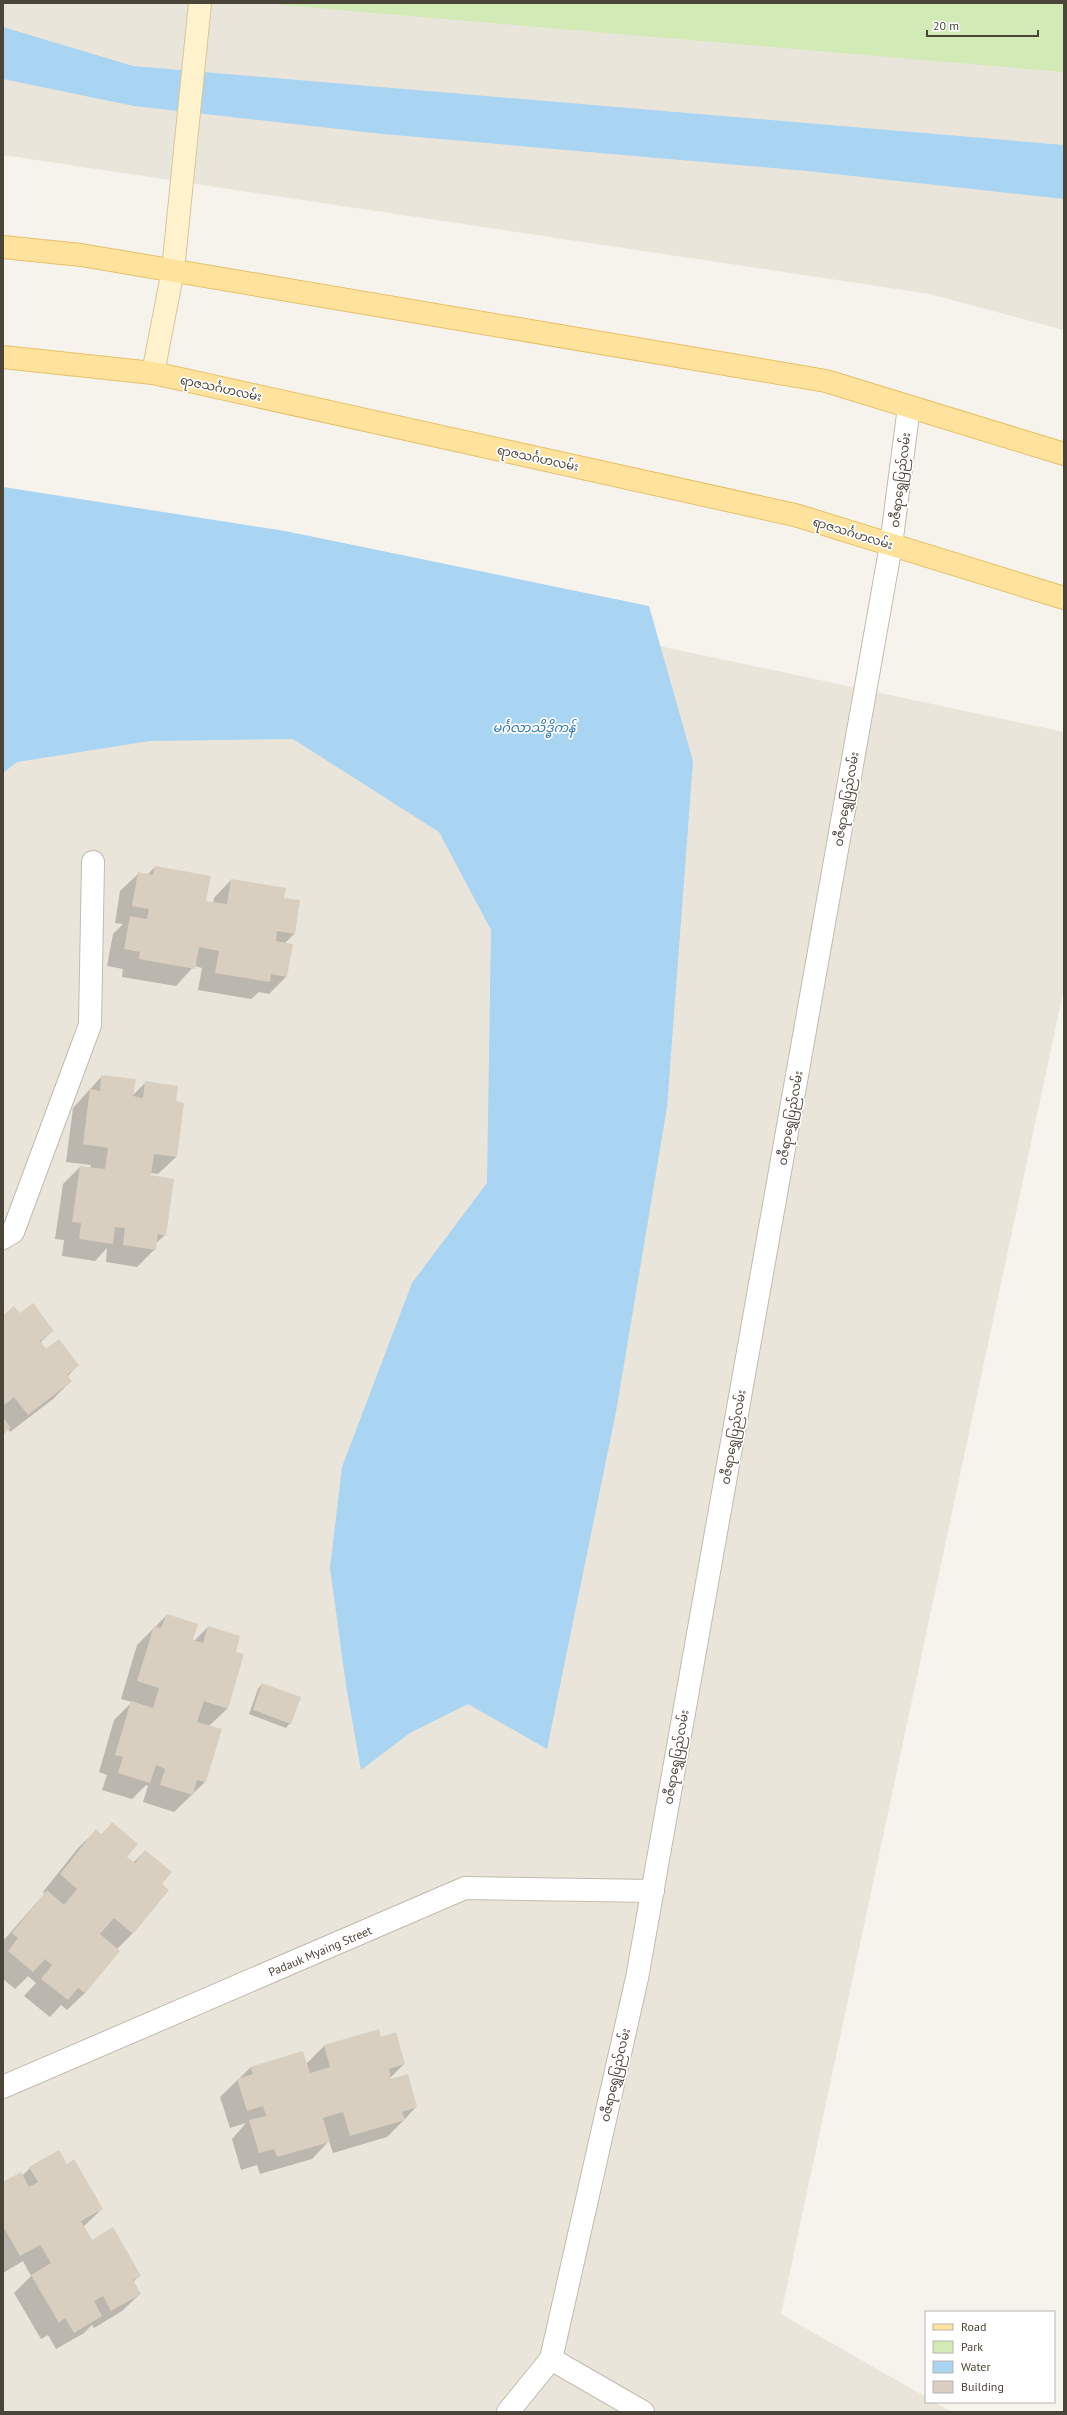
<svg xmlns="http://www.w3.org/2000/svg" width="1067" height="2415" font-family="'PT Sans','Noto Sans Myanmar',sans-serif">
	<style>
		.residential { fill: #eae5da }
		.green { fill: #d2eab5 }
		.water { fill: #a9d4f2 }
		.shadow { fill: #0003 }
		.building { fill: #d8cfc1 }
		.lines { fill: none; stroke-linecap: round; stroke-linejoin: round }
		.street-casing { stroke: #c2bbae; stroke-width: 24 }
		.secondary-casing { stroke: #d6c79b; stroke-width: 24 }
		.primary-casing { stroke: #e6c16a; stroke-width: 24 }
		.street { stroke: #fff; stroke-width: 22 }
		.secondary { stroke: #fff3cd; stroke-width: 22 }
		.primary { stroke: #ffe39c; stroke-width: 22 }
		.labels { text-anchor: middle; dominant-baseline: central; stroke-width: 3.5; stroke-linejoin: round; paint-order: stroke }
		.street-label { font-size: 12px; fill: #4b4439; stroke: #fff }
		.water-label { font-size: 13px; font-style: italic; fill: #2e7ab2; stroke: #fff }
	</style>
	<rect width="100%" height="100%" fill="#f6f3ec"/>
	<g class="residential">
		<polygon points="3,3 1064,3 1064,330 930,294 3,155"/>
		<polygon points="3,517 113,530 1064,732 1064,988 781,2314 926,2397 926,2402 934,2402 952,2412 3,2412"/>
	</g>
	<polygon class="green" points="281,3 1064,3 1064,72 281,5"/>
	<g class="water">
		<polygon points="3,27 133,66 1064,145 1064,199 807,171 383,134 134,106 3,79"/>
		<polygon points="3,487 285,531 649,606 693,761 667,1107 616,1412 547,1749 468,1704 410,1733 361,1770 346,1685 330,1568 342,1467 412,1283 487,1183 491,930 439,832 293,739 150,741 17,762 3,773"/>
	</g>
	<g class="shadow">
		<polygon points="155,867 205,902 213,903 214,898 231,880 283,899 294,934 284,944 286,977 269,994 259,992 251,999 198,990 202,968 194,966 176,986 122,977 123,969 107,966 113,934 123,924 115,923 120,891 138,874 147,875"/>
		<polygon points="102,1076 132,1096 146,1082 175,1102 183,1104 176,1157 158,1174 150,1173 165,1235 155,1244 155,1249 137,1267 106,1262 107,1248 95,1261 62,1256 64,1240 55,1239 63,1184 80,1167 90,1168 91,1165 66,1162 73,1108"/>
		<polygon points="19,1315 52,1331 40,1343 45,1350 78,1365 67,1377 71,1381 53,1399 10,1432 8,1429 3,1435 3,1316"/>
		<polygon points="167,1615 192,1640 194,1641 208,1627 234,1652 227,1709 209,1726 221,1730 205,1782 174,1812 143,1802 148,1786 146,1785 132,1799 102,1790 107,1775 99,1772 114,1720 132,1702 121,1699 137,1645"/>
		<polygon points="262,1684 290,1723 286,1728 249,1714 258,1689"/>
		<polygon points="112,1824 125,1857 133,1863 145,1851 161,1884 133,1933 117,1949 119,1951 85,1993 67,2010 61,2005 50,2017 24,1996 36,1983 28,1976 15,1989 3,1979 3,1941 45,1893 43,1892 78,1848 96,1831 101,1835"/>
		<polygon points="378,2030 380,2038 404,2064 390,2078 416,2107 404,2120 387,2137 333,2153 329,2141 312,2159 260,2174 257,2165 241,2170 232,2139 246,2123 230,2128 220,2097 251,2067 306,2064 324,2046"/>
		<polygon points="66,2165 102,2209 83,2227 91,2241 140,2275 133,2282 140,2294 122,2311 94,2328 92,2325 84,2333 56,2349 48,2335 41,2339 14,2293 31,2276 23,2261 3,2273 3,2183 22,2176 30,2168"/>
	</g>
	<g class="building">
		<polygon points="155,866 211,876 206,901 227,904 231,879 286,888 284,898 300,900 295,934 277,931 276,941 293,944 287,977 271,974 270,982 215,973 219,951 199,947 195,969 139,959 140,952 124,949 130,916 147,919 149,909 132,906 138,872 153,875"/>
		<polygon points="101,1075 136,1079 133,1096 143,1098 145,1081 178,1086 176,1101 184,1103 177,1157 154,1154 151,1175 174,1179 166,1236 158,1234 156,1250 123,1245 125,1228 115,1227 113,1244 79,1239 81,1223 72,1222 80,1166 105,1169 108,1148 83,1144 90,1089 100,1091"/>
		<polygon points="33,1303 54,1331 40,1341 46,1349 59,1339 79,1365 67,1375 72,1381 28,1415 14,1397 3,1406 3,1315 14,1306 20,1313"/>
		<polygon points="3,1417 11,1428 3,1434"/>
		<polygon points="167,1614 198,1624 193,1640 203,1643 208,1626 240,1636 236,1652 244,1654 228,1709 204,1701 197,1722 222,1729 206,1782 197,1780 193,1795 160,1785 165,1769 156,1765 150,1783 118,1773 123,1757 115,1755 131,1701 153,1708 159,1688 137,1681 154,1626 161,1628"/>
		<polygon points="262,1683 301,1697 291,1724 253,1710"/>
		<polygon points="112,1822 138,1844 127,1857 135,1863 145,1850 172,1872 162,1884 169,1890 133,1934 114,1918 100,1934 120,1951 85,1993 78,1988 68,2000 41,1979 52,1965 45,1959 33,1972 8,1951 18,1938 12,1933 47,1890 64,1905 77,1889 60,1874 96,1829 102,1835"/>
		<polygon points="379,2029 381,2037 396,2032 405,2064 389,2069 391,2079 408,2074 417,2107 402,2112 405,2120 350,2136 343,2112 323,2118 330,2142 277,2157 274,2149 259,2153 249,2120 266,2116 263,2106 247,2111 237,2079 253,2074 250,2067 303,2051 310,2073 330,2067 324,2045"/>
		<polygon points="59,2150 67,2164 74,2159 103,2209 81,2221 92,2240 113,2227 141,2276 133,2280 141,2294 111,2311 103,2296 94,2301 102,2316 74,2333 65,2318 59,2323 31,2275 51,2263 40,2245 20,2256 3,2226 3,2182 21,2172 29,2187 38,2182 29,2167"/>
	</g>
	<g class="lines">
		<g class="street-casing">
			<g id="street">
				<polyline points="3,1238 13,1232 90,1025 93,862"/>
				<polyline points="3,2087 465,1888 653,1891"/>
				<polyline points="508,2412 551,2359"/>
				<polyline points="643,2412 551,2359 637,1978 891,545 909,407"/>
			</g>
		</g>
		<g class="secondary-casing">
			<polyline id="secondary" points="153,373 173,270 200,3"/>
		</g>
		<g class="primary-casing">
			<g id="primary">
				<polyline points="3,247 81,255 826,381 1064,454"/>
				<polyline points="3,357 153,373 795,515 1064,598"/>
			</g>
		</g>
		<use href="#street" class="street"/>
		<use href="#secondary" class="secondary"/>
		<use href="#primary" class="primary"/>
	</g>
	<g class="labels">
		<g class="street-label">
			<text transform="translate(221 388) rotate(12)">ရာဇသင်္ဂဟလမ်း</text>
			<text transform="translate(538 458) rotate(12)">ရာဇသင်္ဂဟလမ်း</text>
			<text transform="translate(900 480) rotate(-83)">ဝဇီရာရွှေပြည်လမ်း</text>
			<text transform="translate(853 533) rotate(17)">ရာဇသင်္ဂဟလမ်း</text>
			<text transform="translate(846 799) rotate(-80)">ဝဇီရာရွှေပြည်လမ်း</text>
			<text transform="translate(790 1118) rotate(-80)">ဝဇီရာရွှေပြည်လမ်း</text>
			<text transform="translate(733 1437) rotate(-80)">ဝဇီရာရွှေပြည်လမ်း</text>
			<text transform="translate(676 1757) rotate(-80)">ဝဇီရာရွှေပြည်လမ်း</text>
			<text transform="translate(320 1951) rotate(-23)">Padauk Myaing Street</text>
			<text transform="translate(615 2075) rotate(-77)">ဝဇီရာရွှေပြည်လမ်း</text>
		</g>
		<g class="water-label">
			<text x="534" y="727">မင်္ဂလာသိဒ္ဓိကန်</text>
		</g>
	</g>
	<rect width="1067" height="2415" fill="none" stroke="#4b4439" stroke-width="8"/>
	<rect x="925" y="2311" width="130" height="92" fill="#ffffff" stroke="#b7b4b0"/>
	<rect x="933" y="2324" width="20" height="6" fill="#ffe39c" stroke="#b7b4b0"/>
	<text x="961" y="2331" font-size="12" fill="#4b4439">Road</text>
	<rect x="933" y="2341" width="20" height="12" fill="#d2eab5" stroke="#b7b4b0"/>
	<text x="961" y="2351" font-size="12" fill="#4b4439">Park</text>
	<rect x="933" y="2361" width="20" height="12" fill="#a9d4f2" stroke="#b7b4b0"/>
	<text x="961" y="2371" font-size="12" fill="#4b4439">Water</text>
	<rect x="933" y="2381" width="20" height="12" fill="#d8cfc1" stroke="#b7b4b0"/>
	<text x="961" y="2391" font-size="12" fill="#4b4439">Building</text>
	<path d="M927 30v6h111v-6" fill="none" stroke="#4b4439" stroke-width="2"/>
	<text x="933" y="30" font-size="12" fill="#4b4439" stroke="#ffffff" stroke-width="3" paint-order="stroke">20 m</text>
</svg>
